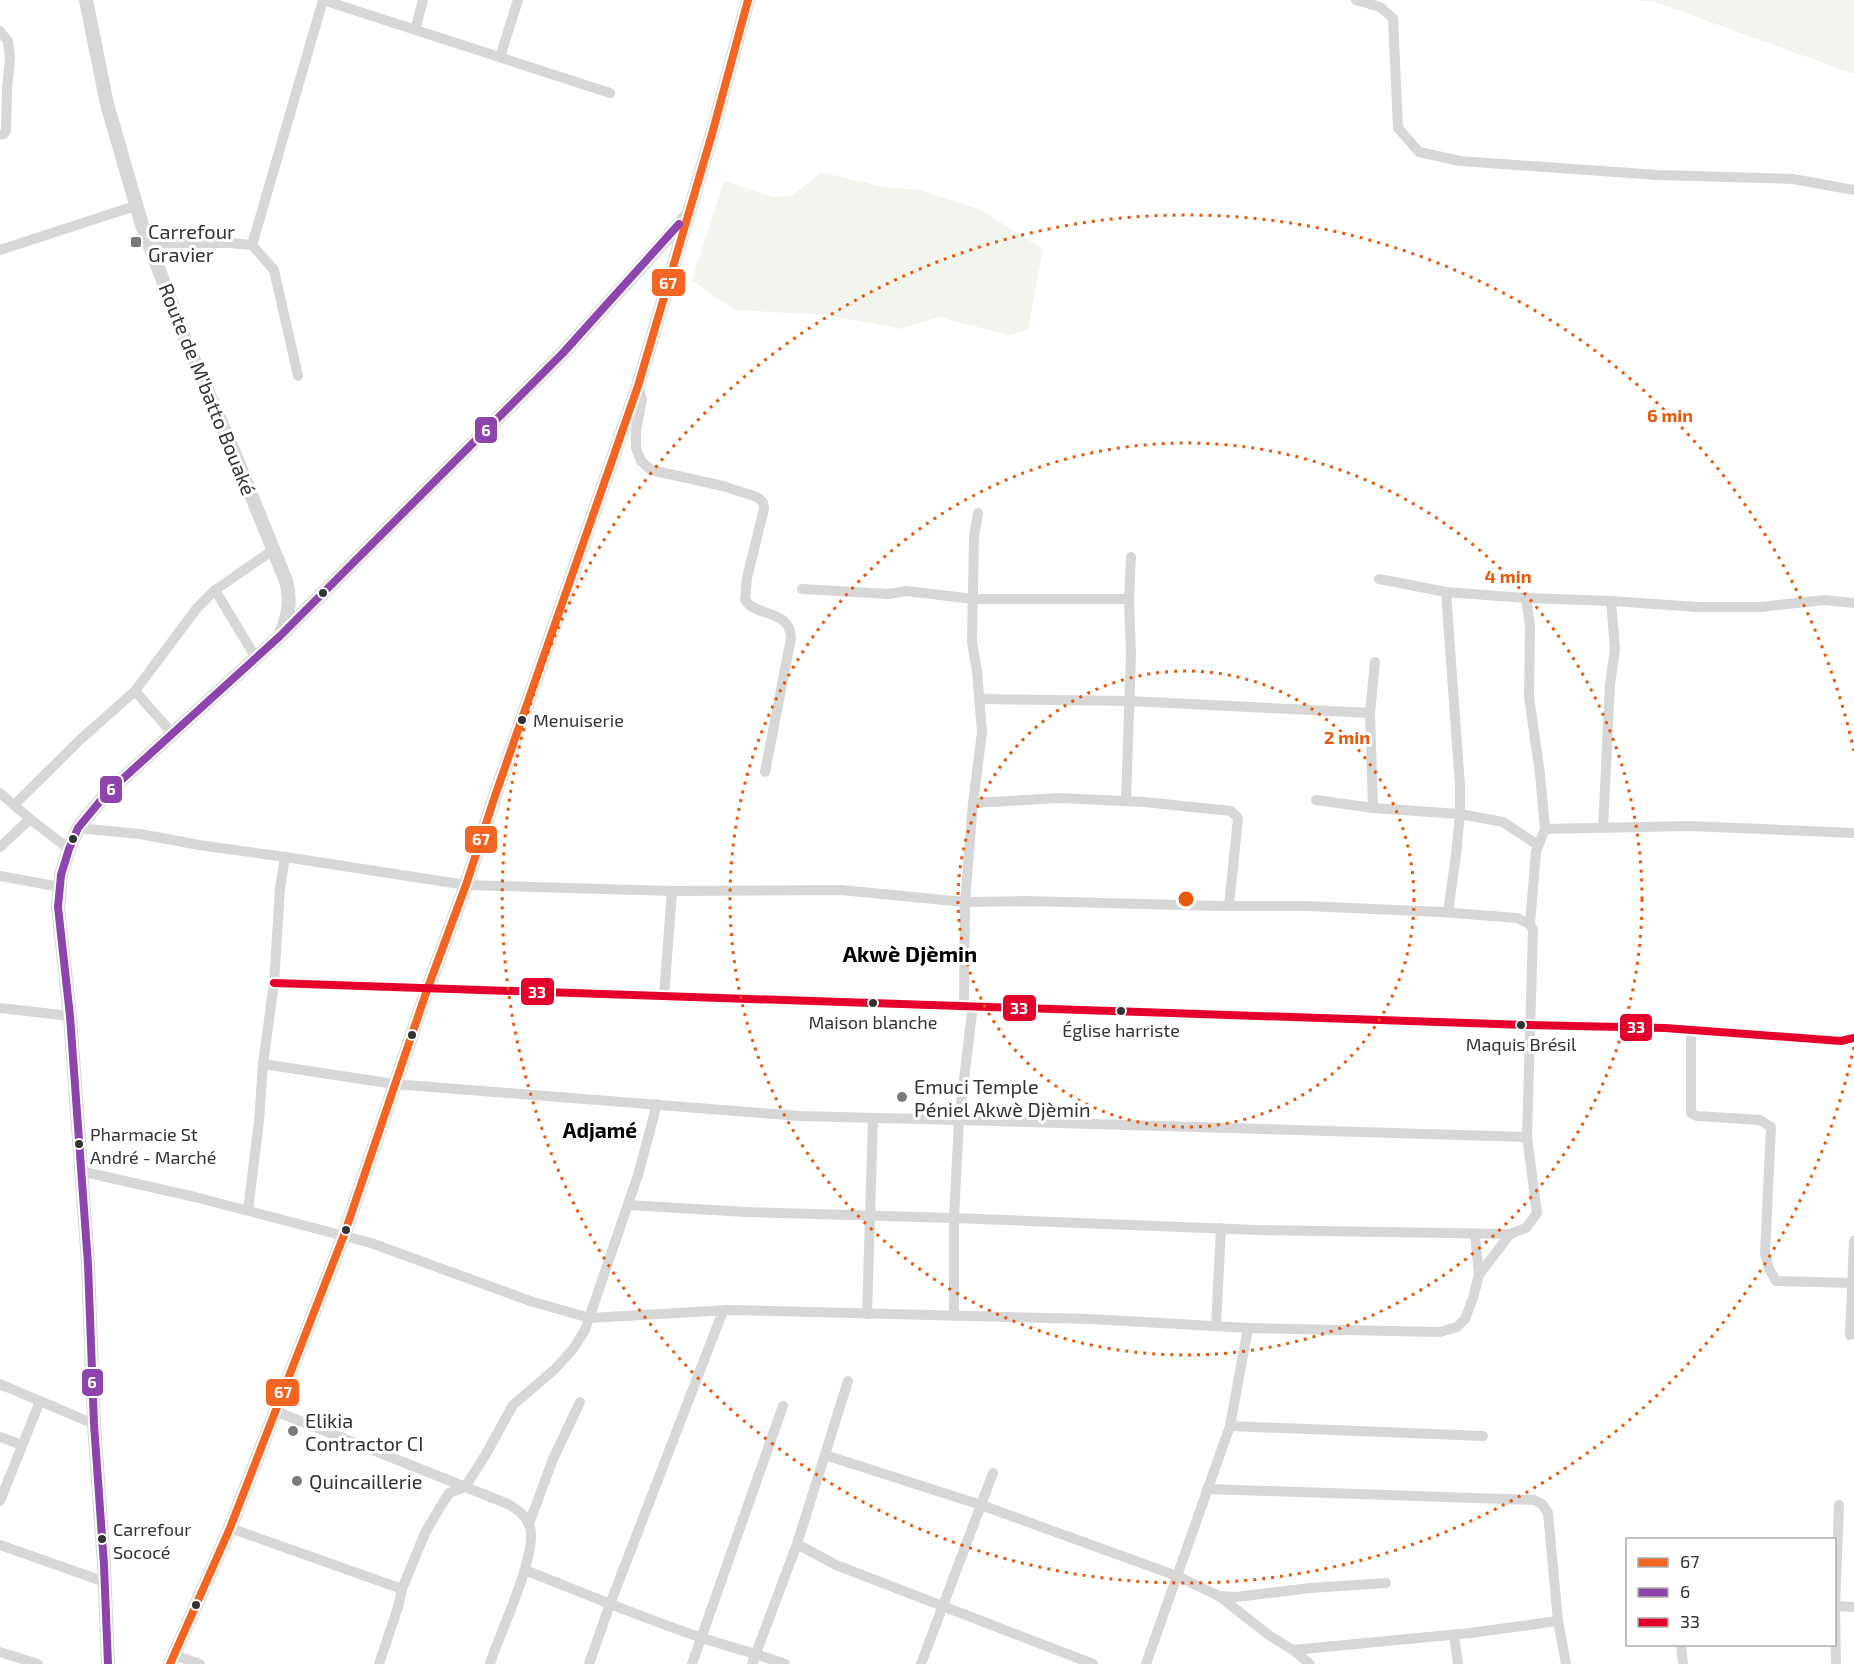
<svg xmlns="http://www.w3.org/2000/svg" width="1854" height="1664" font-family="'Exo 2',sans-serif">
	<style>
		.green { fill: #f1f5ed }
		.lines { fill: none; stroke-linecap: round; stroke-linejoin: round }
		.minor { stroke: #d7d7d7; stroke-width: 10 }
		.tertiary { stroke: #d7d7d7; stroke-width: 14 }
		.bus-1-casing { stroke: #fff; stroke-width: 12 }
		.bus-2-casing { stroke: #fff; stroke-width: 12 }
		.bus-3-casing { stroke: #fff; stroke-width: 12 }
		.bus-1 { stroke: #f26522; stroke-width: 8 }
		.bus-2 { stroke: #8e44ad; stroke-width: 8 }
		.bus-3 { stroke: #e4002b; stroke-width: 8 }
		.ring { fill: none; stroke: #e8590c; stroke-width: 3; stroke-dasharray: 3 6 }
		.poi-dot { fill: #7a7a7a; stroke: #fff; stroke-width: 2 }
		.bus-dot { fill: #333; stroke: #fff; stroke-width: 2 }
		.labels { text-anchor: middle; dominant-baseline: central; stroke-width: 6; stroke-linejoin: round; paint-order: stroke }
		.bus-label { font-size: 18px; fill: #333; stroke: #fff; text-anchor: start }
		.poi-label { font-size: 20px; fill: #333; stroke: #fff; text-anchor: start }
		.street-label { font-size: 20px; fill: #333; stroke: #fff }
		.neighbourhood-label { font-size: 21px; font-weight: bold; fill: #000; stroke: #fff }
		.quarter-label { font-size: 22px; font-weight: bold; fill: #000; stroke: #fff }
		.centre { fill: #e8590c; stroke: #fff; stroke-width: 3 }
		.ring-label { font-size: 18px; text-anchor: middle; font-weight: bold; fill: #e8590c; stroke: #fff; stroke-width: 6; stroke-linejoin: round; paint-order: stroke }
		.line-badge { stroke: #fff; stroke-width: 2 }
		.badge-label { font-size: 16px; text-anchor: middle; font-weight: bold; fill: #fff }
	</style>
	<rect width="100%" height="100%" fill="#fff"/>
	<g class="green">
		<polygon points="1635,0 1854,0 1854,74 1655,2"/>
		<polygon points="821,172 883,187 919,190 981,210 1043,249 1028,329 1009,335 938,317 901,329 827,315 734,310 692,280 724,181 773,197 792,196"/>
	</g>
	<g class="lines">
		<g class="minor">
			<polyline points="323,0 610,93"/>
			<polyline points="1356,0 1380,7 1393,18 1398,128 1419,152 1460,161 1658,175 1793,179 1854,190"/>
			<polyline points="415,30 423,0"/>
			<polyline points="0,31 8,41 10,58 7,89 6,131 4,134 0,135"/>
			<polyline points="500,57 518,0"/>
			<polyline points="149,243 229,243 252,245 274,270 298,376"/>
			<polyline points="252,245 323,0"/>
			<polyline points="0,250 135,206"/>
			<path d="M638 386 642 399 636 431V448L641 461 651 470 723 486 757 497 763 502 764 509 747 578 745 600C758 618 790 609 791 638L765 772"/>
			<polyline points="1379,579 1446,592 1526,598 1611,601 1698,607 1760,607 1824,600 1854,603"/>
			<polyline points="802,589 889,594 906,591 974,599 1129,599"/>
			<polyline points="215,590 256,658"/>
			<polyline points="1446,592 1460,786 1460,814 1503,822 1538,845"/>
			<polyline points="1526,598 1530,626 1529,697 1540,774 1545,829 1536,852 1530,924"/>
			<polyline points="135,691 173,734"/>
			<polyline points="979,699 1129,701 1370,713"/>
			<polyline points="0,793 30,819 69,849"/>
			<polyline points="1316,800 1373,808 1460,814 1456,855 1448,912"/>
			<polyline points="1126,801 1131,654 1129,599 1131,557"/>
			<polyline points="973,803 1059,798 1144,802 1231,811 1238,818 1229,906"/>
			<polyline points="14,805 82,738 135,691 197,608 215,590 273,550"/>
			<polyline points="1373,808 1370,713 1375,662"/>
			<polyline points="78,828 140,834 199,845 285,857 280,888 274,983 263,1064"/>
			<polyline points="1603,828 1610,685 1615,649 1611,601"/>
			<polyline points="1545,829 1689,826 1854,833"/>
			<polyline points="0,847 30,819"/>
			<polyline points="285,857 466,885 672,891 841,890 965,902 1026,901 1220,906 1306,906 1441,912 1517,918 1530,924 1533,930 1527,1137 1537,1213 1526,1228 1510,1234 1258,1230 954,1218 746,1212 628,1205"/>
			<polyline points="0,876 60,887"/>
			<polyline points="274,983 1529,1025 1665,1028 1841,1041 1854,1038"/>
			<polyline points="664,996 672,891"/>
			<polyline points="964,1005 965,902 973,803 982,732 977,671 972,642 974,537 978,513"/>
			<polyline points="0,1008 70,1016"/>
			<polyline points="1691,1030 1691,1113 1697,1116 1760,1120 1771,1127 1765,1254 1769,1269 1776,1281 1852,1283"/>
			<polyline points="80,1171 195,1197 371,1243 533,1302 590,1318 729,1310 1090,1319 1248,1328 1440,1332 1457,1327 1465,1319 1473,1298 1479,1275 1475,1234"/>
			<polyline points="248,1210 259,1121 263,1064 394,1084 799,1116 959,1120 1527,1137"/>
			<polyline points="1479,1275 1510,1234"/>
			<polyline points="867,1314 873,1118"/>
			<polyline points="954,1316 954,1218 959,1120 973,1005"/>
			<polyline points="1216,1326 1221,1228"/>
			<polyline points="1850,1335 1854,1241"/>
			<polyline points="0,1384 94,1424"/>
			<path d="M275 1411 508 1504C518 1510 526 1515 530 1527 538 1555 499 1634 490 1664"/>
			<polyline points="1230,1426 1483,1436"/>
			<polyline points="0,1437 22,1445"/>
			<polyline points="825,1455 981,1505 1177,1576 1219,1596 1270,1636 1293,1650 1470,1633 1558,1621"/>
			<polyline points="1207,1489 1534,1500 1542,1504 1548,1513 1558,1621 1566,1664"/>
			<polyline points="0,1501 40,1401"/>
			<polyline points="529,1524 553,1459 580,1402"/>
			<polyline points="230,1528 402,1589"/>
			<polyline points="797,1544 836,1565 1093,1664"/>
			<polyline points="0,1545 105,1582"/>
			<path d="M525 1570C583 1593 642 1618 702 1638 730 1647 758 1654 785 1664"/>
			<polyline points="1219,1596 1236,1597 1310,1588 1386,1583"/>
			<polyline points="1834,1606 1854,1607"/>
			<polyline points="1454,1635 1458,1664"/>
			<polyline points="1681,1644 1683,1664"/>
			<polyline points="1293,1650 1310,1664"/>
			<polyline points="0,1652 38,1664"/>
			<polyline points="174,1655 200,1664"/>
			<polyline points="379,1664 398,1607 402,1589 425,1533 442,1504 449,1493 465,1487 486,1454 513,1405 555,1369 573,1349 585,1330 638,1175 657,1104"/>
			<polyline points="589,1664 610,1604 723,1311"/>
			<polyline points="692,1664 783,1406"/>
			<polyline points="752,1664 797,1544 848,1381"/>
			<polyline points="921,1664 993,1473"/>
			<polyline points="1146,1664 1230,1426 1248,1328"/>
			<polyline points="1836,1664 1835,1606 1839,1505"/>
		</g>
		<g class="tertiary">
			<path d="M86 0 107 104 142 225 186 342 233 450 286 581C291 599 289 613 282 631"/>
			<polyline points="108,1664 104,1565 94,1424 88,1264 70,1016 58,907 61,875 69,849 78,828 106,794 280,636 563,353 685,218"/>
			<polyline points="170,1664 230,1528 344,1235 427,990 466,885 495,796 638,386 712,134 748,0"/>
		</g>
		<g class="bus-1-casing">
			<polyline id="bus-1" points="170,1664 230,1528 344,1235 427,990 466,885 495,796 638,386 712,134 748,0"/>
		</g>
		<g class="bus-2-casing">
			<polyline id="bus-2" points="108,1664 104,1565 94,1424 88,1264 70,1016 58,907 61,875 69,849 78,828 106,794 280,636 563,353 679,224"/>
		</g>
		<g class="bus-3-casing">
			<polyline id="bus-3" points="274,983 1529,1025 1665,1028 1841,1041 1854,1038"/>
		</g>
		<use href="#bus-1" class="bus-1"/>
		<use href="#bus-2" class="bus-2"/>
		<use href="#bus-3" class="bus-3"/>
	</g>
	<g class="ring">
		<circle cx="1186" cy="899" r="228"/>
		<circle cx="1186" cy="899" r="456"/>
		<path d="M1854 1047A684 684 0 1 1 1854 751"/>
	</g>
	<g class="poi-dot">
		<rect x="130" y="236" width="12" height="12" rx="3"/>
		<circle cx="902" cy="1097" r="6"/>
		<circle cx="293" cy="1431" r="6"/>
		<circle cx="297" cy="1481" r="6"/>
	</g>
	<g class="bus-dot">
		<circle cx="323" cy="593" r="5"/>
		<circle cx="522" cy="720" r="5"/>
		<circle cx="73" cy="839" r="5"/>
		<circle cx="873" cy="1003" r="5"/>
		<circle cx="1121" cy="1011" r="5"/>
		<circle cx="1521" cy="1025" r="5"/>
		<circle cx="412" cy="1035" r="5"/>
		<circle cx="79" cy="1144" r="5"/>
		<circle cx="346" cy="1230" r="5"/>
		<circle cx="102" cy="1539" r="5"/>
		<circle cx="196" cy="1605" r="5"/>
	</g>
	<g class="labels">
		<g class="bus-label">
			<text x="533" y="720">Menuiserie</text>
			<text x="873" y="1022" text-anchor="middle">Maison blanche</text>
			<text x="1121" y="1030" text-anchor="middle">Église harriste</text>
			<text x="1521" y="1044" text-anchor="middle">Maquis Brésil</text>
			<text x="90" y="1134">Pharmacie St<tspan x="90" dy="23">André - Marché</tspan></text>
			<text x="113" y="1529">Carrefour<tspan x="113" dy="23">Sococé</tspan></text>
		</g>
		<g class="poi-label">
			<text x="148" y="231">Carrefour<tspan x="148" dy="23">Gravier</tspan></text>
			<text x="914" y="1086">Emuci Temple<tspan x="914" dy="23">Péniel Akwè Djèmin</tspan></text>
			<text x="305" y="1420">Elikia<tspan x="305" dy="23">Contractor CI</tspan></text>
			<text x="309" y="1481">Quincaillerie</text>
		</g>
		<g class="street-label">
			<text transform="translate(208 389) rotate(68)">Route de M'batto Bouaké</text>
		</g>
		<g class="neighbourhood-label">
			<text x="600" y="1129">Adjamé</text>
		</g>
		<g class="quarter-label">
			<text x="910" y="953">Akwè Djèmin</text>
		</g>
	</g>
	<circle cx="1186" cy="899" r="9" class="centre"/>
	<g class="ring-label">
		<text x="1670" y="422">6 min</text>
		<text x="1508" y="583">4 min</text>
		<text x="1347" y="744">2 min</text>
	</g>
	<g class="line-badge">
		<rect x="651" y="268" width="35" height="29" rx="6" fill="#f26522"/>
		<rect x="474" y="416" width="24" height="28" rx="6" fill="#8e44ad"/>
		<rect x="99" y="775" width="24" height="29" rx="6" fill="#8e44ad"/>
		<rect x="464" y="825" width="34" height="29" rx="6" fill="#f26522"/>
		<rect x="520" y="977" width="35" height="29" rx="6" fill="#e4002b"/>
		<rect x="1002" y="994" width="35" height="28" rx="6" fill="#e4002b"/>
		<rect x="1619" y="1013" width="34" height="29" rx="6" fill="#e4002b"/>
		<rect x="81" y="1368" width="23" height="29" rx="6" fill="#8e44ad"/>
		<rect x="265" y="1378" width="35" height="29" rx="6" fill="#f26522"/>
	</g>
	<g class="badge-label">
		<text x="668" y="289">67</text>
		<text x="486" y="436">6</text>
		<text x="111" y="795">6</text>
		<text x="481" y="845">67</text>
		<text x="537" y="998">33</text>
		<text x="1019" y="1014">33</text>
		<text x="1636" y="1033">33</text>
		<text x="92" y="1388">6</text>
		<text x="283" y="1398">67</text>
	</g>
	<rect x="1626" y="1538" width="210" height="108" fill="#ffffff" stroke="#adadad" stroke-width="1.5"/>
	<rect x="1638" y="1558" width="30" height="9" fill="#f26522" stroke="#adadad" stroke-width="1.5"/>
	<text x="1680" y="1568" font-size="18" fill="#333333">67</text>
	<rect x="1638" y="1588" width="30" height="9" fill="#8e44ad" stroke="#adadad" stroke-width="1.5"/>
	<text x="1680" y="1598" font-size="18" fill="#333333">6</text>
	<rect x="1638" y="1618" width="30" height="9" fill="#e4002b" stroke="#adadad" stroke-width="1.5"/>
	<text x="1680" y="1628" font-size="18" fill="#333333">33</text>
</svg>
